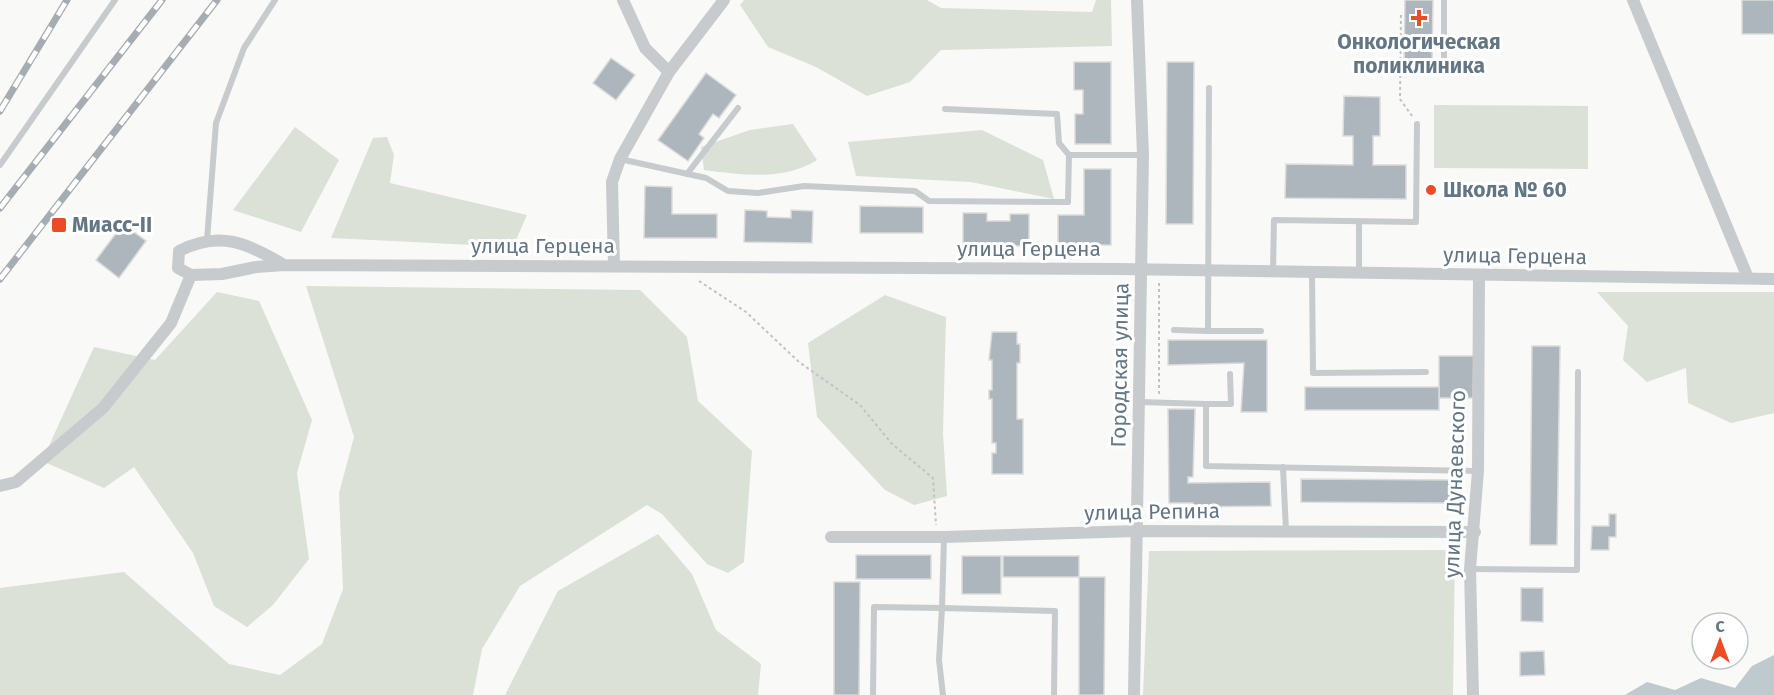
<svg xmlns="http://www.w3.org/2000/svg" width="1774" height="695" font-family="'Fira Sans',sans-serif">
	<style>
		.green { fill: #dbe1d7 }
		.water { fill: #becace }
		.building { fill: #adb6bc; stroke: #dbdbd9; stroke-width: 1.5 }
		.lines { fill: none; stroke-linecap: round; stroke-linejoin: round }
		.path { stroke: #c0c3c5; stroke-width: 2; stroke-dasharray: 3 3; stroke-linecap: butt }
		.lane { stroke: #c7cbce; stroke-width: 6 }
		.street { stroke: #c7cbce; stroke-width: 12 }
		.rail-casing { stroke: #a5adb2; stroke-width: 7 }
		.rail { stroke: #fff; stroke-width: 4.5; stroke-dasharray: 14; stroke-linecap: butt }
		.poi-dot { fill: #eb4c25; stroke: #fff; stroke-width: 2 }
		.labels { text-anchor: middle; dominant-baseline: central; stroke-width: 6; stroke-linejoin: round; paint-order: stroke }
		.poi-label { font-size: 21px; font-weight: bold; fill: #637683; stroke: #fff; text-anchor: start }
		.street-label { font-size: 21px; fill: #637683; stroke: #fff }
	</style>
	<rect width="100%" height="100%" fill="#f9f9f7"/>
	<g class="green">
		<polygon points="744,0 927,0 941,8 1092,12 1096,0 1111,0 1112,46 941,50 910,82 867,96 816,67 768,47 740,5"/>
		<polygon points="1434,105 1588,106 1588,169 1434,168"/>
		<path d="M793 124 817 160C783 181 743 175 704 170L701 147 750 130Z"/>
		<polygon points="295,127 339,160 301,232 233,210"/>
		<polygon points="982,130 1043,160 1054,199 971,182 856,176 848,142"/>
		<polygon points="387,137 394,155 390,183 527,215 513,247 331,238 373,138"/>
		<polygon points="306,286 640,290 687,337 698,401 752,451 744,562 728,573 707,564 662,514 647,505 520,586 482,649 473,695 0,695 0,588 124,572 229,664 280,675 322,644 343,589 339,493 354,437"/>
		<polygon points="217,292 259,301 312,420 297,473 309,559 273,605 247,627 214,606 193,553 134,467 104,488 42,461 94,347 155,360"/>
		<polygon points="1597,292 1774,292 1774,413 1731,423 1688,403 1686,368 1647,382 1623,360 1628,326"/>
		<polygon points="885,295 946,317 943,433 947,496 914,505 885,490 817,417 808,343"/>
		<polygon points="658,534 692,574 716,630 761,664 758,695 505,695 558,591"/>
		<polygon points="1455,550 1453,695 1143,695 1149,551"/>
	</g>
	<polygon class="water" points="1774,655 1774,695 1625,695 1647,682 1675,690 1701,678 1735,688 1752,666"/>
	<g class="building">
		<polygon points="1405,0 1433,0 1432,63 1404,62"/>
		<rect x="1742" y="0" width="32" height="34"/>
		<polygon points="611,58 635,75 616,100 593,83"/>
		<polygon points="1074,62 1111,62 1111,144 1075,144 1075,114 1083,114 1083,90 1074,90"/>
		<polygon points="1167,62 1194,62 1193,224 1166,224"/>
		<polygon points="706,73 736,95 719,118 713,114 699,134 704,138 688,161 658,140"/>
		<polygon points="1344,96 1380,97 1380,136 1373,136 1373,165 1406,165 1406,199 1285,198 1286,164 1353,165 1353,136 1343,136"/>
		<polygon points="1084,169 1111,169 1111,245 1058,245 1058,215 1084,215"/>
		<polygon points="645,186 672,187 672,214 717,214 717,238 644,238"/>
		<polygon points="860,206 923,207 923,233 860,233"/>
		<polygon points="745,210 767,211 767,217 791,218 791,210 813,211 812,243 744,242"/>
		<polygon points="963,213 987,213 987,221 1010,221 1010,214 1029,214 1029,246 963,246"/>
		<polygon points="123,224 146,241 119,278 96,260"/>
		<polygon points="992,332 1017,332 1017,344 1020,344 1020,363 1017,363 1017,419 1023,419 1023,474 992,474 992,453 996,453 996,443 992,443 992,399 989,399 989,390 992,390 992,360 989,360"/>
		<polygon points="1168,340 1267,340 1267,412 1241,412 1244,363 1168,365"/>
		<polygon points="1532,346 1560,346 1557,545 1530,545"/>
		<polygon points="1439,356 1474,356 1473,398 1439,398"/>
		<rect x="1305" y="387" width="134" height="23"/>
		<polygon points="1168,409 1195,409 1193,477 1188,477 1188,483 1270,482 1271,506 1193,507 1193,503 1169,503"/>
		<polygon points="1301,479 1451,480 1450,503 1301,502"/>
		<polygon points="1609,514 1616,514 1616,537 1609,537 1609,550 1591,550 1592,526 1609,526"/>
		<rect x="856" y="555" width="75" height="24"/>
		<rect x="962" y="556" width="39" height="38"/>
		<rect x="1003" y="556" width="76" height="21"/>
		<polygon points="1079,577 1105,577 1104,695 1079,695"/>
		<polygon points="834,582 860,582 859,695 834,695"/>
		<polygon points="1521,588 1543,588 1543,622 1521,621"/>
		<polygon points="1544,651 1545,675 1520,676 1520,652"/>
	</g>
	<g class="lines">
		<g class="path">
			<polyline points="1401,15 1400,99 1412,116"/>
			<polyline points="699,281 746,312 799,362 860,405 892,444 933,478 936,525"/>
			<polyline points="1159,394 1159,283"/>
		</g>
		<g class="lane">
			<polyline points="1444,58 1444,0"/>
			<polyline points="945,109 1057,114 1059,143 1069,155"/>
			<polyline points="620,159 706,178 728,191 758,193 804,186 915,191 929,201 1068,202 1069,155 1143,155"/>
			<polyline points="0,165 115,0"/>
			<polyline points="687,174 738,108"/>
			<polyline points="1359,221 1359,273"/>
			<polyline points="207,240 216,123 244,48 275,0"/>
			<polyline points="1273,271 1274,220 1416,222 1417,124"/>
			<polyline points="1312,272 1313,373 1426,372"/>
			<polyline points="1174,330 1208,331 1209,88"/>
			<polyline points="1208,331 1261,331"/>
			<polyline points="1140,402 1206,404 1206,466 1478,471"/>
			<polyline points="1206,404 1231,404 1230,374"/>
			<polyline points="1283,467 1286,531"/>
			<polyline points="1470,569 1577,570 1578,372"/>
			<polyline points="873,695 874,607 942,608 944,537"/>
			<polyline points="943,695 939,660 942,608 1055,611 1054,695"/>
		</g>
		<g class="street">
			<polyline points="623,0 645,48 669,72"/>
			<polyline points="1633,0 1748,278"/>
			<path d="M284 265C248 243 219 230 179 251L178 268 191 275 222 274 256 267 284 265 1118 269 1774 279"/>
			<polyline points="614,266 612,182 620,159 669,72 724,0"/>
			<polyline points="0,486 16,482 103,408 171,323 191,275"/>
			<polyline points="831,537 944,537 1136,531 1475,532"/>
			<polyline points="1134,695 1143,155 1137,0"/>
			<polyline points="1473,695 1470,569 1478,471 1479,275"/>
		</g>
		<g class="rail-casing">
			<g id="rail">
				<polyline points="0,111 67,0"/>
				<polyline points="0,208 162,0"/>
				<polyline points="0,279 217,0"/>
			</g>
		</g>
		<use href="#rail" class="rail"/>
	</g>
	<g class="poi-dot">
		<path d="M1416 9h6v6h6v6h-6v6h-6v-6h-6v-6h6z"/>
		<circle cx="1431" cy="190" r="6"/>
		<rect x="51" y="217" width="16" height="16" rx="3"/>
	</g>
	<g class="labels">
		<g class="poi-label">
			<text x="1419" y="42" text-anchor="middle">Онкологическая<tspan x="1419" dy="24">поликлиника</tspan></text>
			<text x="1443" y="190">Школа № 60</text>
			<text x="72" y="225">Миасс-II</text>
		</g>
		<g class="street-label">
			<text x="543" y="246">улица Герцена</text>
			<text x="1029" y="249">улица Герцена</text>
			<text transform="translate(1515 256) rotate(1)">улица Герцена</text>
			<text transform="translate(1120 365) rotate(-89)">Городская улица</text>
			<text transform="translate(1455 484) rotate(-88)">улица Дунаевского</text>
			<text transform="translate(1152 512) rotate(-1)">улица Репина</text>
		</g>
	</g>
	<g transform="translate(1720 641)"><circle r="28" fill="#ffffff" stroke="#c1c8cd" stroke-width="1.5"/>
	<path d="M0-4.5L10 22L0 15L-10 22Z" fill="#eb4c25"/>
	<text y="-9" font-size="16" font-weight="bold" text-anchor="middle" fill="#637683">С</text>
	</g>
</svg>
